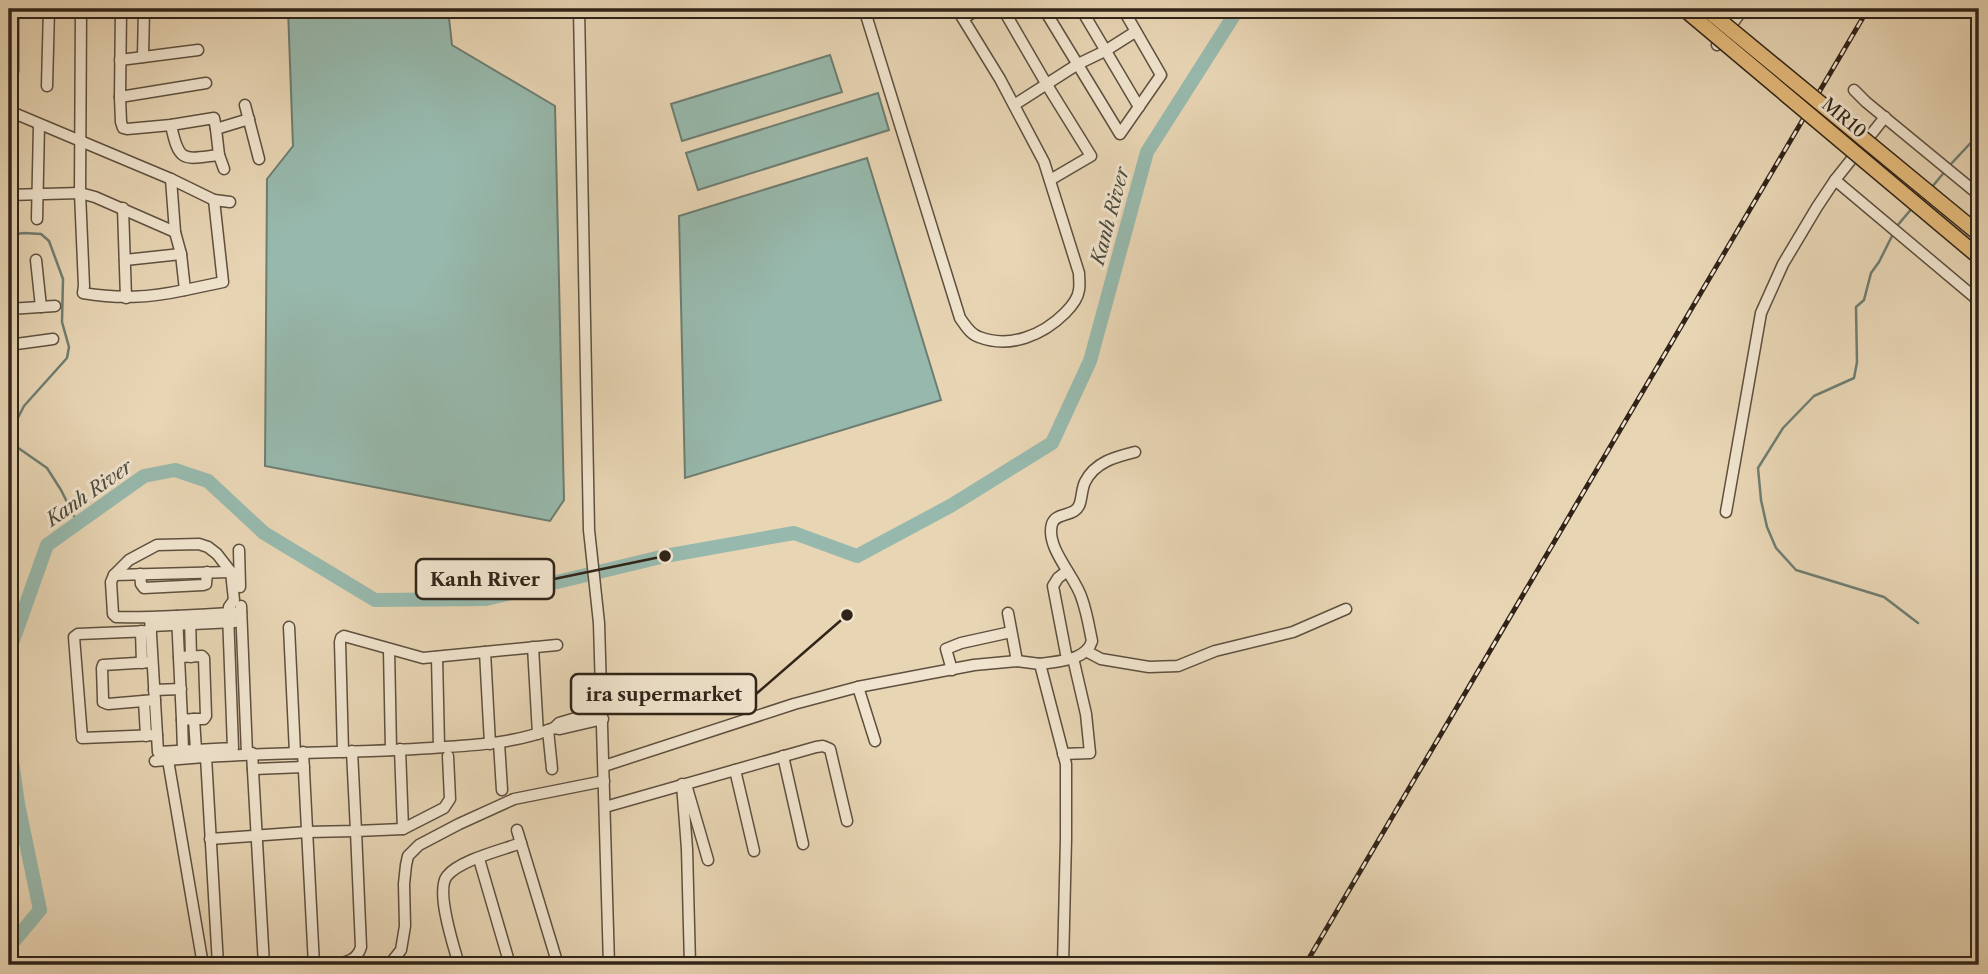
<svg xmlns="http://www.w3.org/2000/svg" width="1988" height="974" font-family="'Libre Caslon Text',serif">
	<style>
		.water { fill: #97b9ad; stroke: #6e7d71; stroke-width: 2 }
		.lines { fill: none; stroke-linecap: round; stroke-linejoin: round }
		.stream { stroke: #6e7d71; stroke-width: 2.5 }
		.river { stroke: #97b9ad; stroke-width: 14 }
		.minor-casing { stroke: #5e503f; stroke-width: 13 }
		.minor { stroke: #f0e4ce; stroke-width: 10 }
		.rail-casing { stroke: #302418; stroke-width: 5 }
		.rail { stroke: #f0e4ce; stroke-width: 2.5; stroke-dasharray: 8; stroke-linecap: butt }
		.major-bridge-casing { stroke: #302418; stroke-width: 17; stroke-linecap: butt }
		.major-bridge { stroke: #e4ba7a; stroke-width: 14 }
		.labels { text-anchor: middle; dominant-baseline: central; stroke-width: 6; stroke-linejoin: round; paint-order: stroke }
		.street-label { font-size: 18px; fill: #302418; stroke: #f0e4ce }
		.water-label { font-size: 19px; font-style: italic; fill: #4a493d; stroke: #f0e4ce }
		.leader { fill: none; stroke: #302418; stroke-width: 2.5 }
		.callout-dot { fill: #302418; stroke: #f0e4ce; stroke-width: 2.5 }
		.callout { fill: #f0e4ce; stroke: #302418; stroke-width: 2.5 }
		.callout-label { font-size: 19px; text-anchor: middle; font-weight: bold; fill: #302418 }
	</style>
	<rect width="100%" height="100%" fill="#e8d5b4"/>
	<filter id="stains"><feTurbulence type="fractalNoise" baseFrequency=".00286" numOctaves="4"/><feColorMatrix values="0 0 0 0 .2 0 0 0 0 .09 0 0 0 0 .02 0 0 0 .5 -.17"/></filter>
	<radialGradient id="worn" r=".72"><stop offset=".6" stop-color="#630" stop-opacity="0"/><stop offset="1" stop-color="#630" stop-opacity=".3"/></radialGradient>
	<g class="water">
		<polygon points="288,9 448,9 452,45 555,106 564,500 550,521 265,466 267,179 293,146"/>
		<polygon points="830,55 842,92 682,141 671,104"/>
		<polygon points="878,93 889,130 698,190 686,153"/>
		<polygon points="867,158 941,400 685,478 679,216"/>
	</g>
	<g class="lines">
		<g class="stream">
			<polyline points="1950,165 1979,134"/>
			<polyline points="1932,187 1946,170"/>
			<polyline points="1897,226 1913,207"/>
			<polyline points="1894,232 1879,262 1871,273 1864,300 1856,307 1857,362 1854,378 1814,396 1783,428 1758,468 1761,500 1767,527 1776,548 1796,570 1884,597 1918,623"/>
			<polyline points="9,235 24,233 41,234 49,241 63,279 62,322 69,347 67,358 24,406 10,433 14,445 47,468 61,490 77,522"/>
		</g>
		<g class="river">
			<polyline points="9,652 47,545 144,476 175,470 208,481 264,533 375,600 486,599 665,556 794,533 857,556 952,505 1052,443 1090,361 1147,152 1238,9"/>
			<polyline points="9,739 18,804 40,910 9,947"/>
		</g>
		<g class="minor-casing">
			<g id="minor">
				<path d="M81 9 80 193 84 286 83 293C119 299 148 298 185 290L181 254 175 232 171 179"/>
				<polyline points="121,9 120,97 121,122 123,128 127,129 171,125 214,118 216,129"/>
				<polyline points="579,9 589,530 599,623 609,965"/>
				<polyline points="1003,9 1047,85 1091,156 1050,180"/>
				<polyline points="1044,9 1120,134 1161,75 1123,9"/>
				<polyline points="1081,9 1139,107"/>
				<path d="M866 15 960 318C965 325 970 334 979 337 1010 349 1043 335 1065 313 1071 307 1078 298 1079 290 1080 285 1079 278 1079 273L1044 162 1000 79 957 9"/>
				<polyline points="963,18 980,9"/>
				<polyline points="1717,45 1743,9"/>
				<polyline points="143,57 144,9"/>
				<polyline points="120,60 198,50"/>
				<polyline points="13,71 13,9"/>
				<polyline points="47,86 49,9"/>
				<polyline points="1854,90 1866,102 1979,195"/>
				<polyline points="120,97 206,83"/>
				<polyline points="245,105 259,159"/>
				<polyline points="1014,105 1078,64 1105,51 1135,32"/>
				<polyline points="9,111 171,179 214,200 230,202"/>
				<path d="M171 125C179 164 184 159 219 155"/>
				<polyline points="224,169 219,155 216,129 249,119"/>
				<polyline points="1835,180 1979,301"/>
				<polyline points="9,195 80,193 95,197 175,232"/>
				<polyline points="123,208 126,298"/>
				<polyline points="37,219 39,125"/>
				<polyline points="36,260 41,307"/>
				<polyline points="125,260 181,254"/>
				<polyline points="185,290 223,282 214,200"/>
				<polyline points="9,309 55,306"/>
				<polyline points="9,345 53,339"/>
				<polyline points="1726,512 1761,313 1783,264 1817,207 1835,180 1885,117"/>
				<polyline points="239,550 240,587"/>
				<polyline points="140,574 141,584 144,588 203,585 206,584 207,572"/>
				<polyline points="114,575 231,572"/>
				<polyline points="241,606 247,754"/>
				<polyline points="1008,613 1017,661"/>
				<polyline points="177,616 182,720 194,719"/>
				<path d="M150 618 158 752 233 748 228 613 229 607 234 600 231 572 217 554 208 547 199 544 157 545 129 560 114 575 111 582 113 614 116 617C158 618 199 615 241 612"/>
				<polyline points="190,618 191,657"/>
				<polyline points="151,626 235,622"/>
				<polyline points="289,627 295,753"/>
				<polyline points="141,631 142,663"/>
				<polyline points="151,631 78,634 74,637 82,738 157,735"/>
				<polyline points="533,647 538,734"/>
				<polyline points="389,649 391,750"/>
				<polyline points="1086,651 1101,659 1149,667 1178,666 1215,651 1293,632 1346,609"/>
				<polyline points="485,652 490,744"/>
				<polyline points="179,657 202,656 204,658 206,716 204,719 194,719 196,750"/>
				<polyline points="437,657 439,747"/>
				<polyline points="1067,659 1053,586 1058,578 1067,571"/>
				<polyline points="152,662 103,665 102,668 103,699 103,702 108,704 155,700"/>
				<path d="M1040 664C1058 661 1086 661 1092 641 1089 627 1087 613 1082 599 1076 577 1045 548 1052 524 1056 511 1076 518 1080 503 1082 496 1082 488 1085 482 1095 462 1115 457 1135 452"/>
				<polyline points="952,670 946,649 961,643 1011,632"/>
				<polyline points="858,687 875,741"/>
				<polyline points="154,690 181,689"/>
				<polyline points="144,701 146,736"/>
				<polyline points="603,710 559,723 554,728 560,729 603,719"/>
				<polyline points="182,720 183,751"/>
				<polyline points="548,730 552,769"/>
				<polyline points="499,743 502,790"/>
				<polyline points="400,749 403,829"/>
				<polyline points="303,752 314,965"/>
				<polyline points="343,752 340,642 341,638 344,636 423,658 557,645"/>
				<polyline points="252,753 264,965"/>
				<polyline points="1063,754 1090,753 1086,714 1073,658"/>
				<polyline points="783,756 803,844"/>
				<polyline points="168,760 203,965"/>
				<polyline points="155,761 204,757"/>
				<polyline points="604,766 794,704 858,687 974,665 1017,661 1040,664 1066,764 1066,839 1063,965"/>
				<polyline points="253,769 304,767"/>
				<polyline points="735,770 754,851"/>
				<polyline points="682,784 687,849 690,965"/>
				<polyline points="687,788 708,860"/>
				<polyline points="605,807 816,747 823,746 830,749 847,821"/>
				<polyline points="517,830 558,965"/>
				<polyline points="210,839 307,832 356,831 352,751"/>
				<polyline points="479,859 510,965"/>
				<path d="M218 965 206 757C282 752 357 753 432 748 474 745 514 744 554 728"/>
				<path d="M333 965C346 962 357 961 361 947L356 831 403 829 444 808 450 799 448 756"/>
				<polyline points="389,965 401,950 405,926 404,884 406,865 408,856 419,845 459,824 514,799 604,781"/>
				<path d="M459 965C454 947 435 891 447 876 460 860 502 850 521 843"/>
			</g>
		</g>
		<use href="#minor" class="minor"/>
		<g class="rail-casing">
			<polyline id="rail" points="1305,965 1868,9"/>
		</g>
		<use href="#rail" class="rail"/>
		<g class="major-bridge-casing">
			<g id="major-bridge">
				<polyline points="1684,9 1979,257"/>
				<polyline points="1706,9 1979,234"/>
			</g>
		</g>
		<use href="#major-bridge" class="major-bridge"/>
	</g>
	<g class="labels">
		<g class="street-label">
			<text transform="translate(1844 118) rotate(40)">MR10</text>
		</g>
		<g class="water-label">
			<text transform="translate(1110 216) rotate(-75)">Kanh River</text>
			<text transform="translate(89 493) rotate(-35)">Kanh River</text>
		</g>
	</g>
	<path class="leader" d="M665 556L554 579M847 615L756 694"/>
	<g class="callout-dot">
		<circle cx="665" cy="556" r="7"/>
		<circle cx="847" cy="615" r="7"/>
	</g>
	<g class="callout">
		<rect x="416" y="559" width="138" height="40" rx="7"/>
		<rect x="571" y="674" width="185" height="40" rx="7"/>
	</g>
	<g class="callout-label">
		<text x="485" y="586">Kanh River</text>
		<text x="664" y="701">ira supermarket</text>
	</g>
	<rect width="1988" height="974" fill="none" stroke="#e8d5b4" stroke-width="35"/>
	<rect x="10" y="10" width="1967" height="953" fill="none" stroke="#302418" stroke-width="3.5"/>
	<rect x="18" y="18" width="1953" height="939" fill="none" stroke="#302418" stroke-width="2"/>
	<rect width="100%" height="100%" filter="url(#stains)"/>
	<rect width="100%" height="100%" fill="url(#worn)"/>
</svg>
